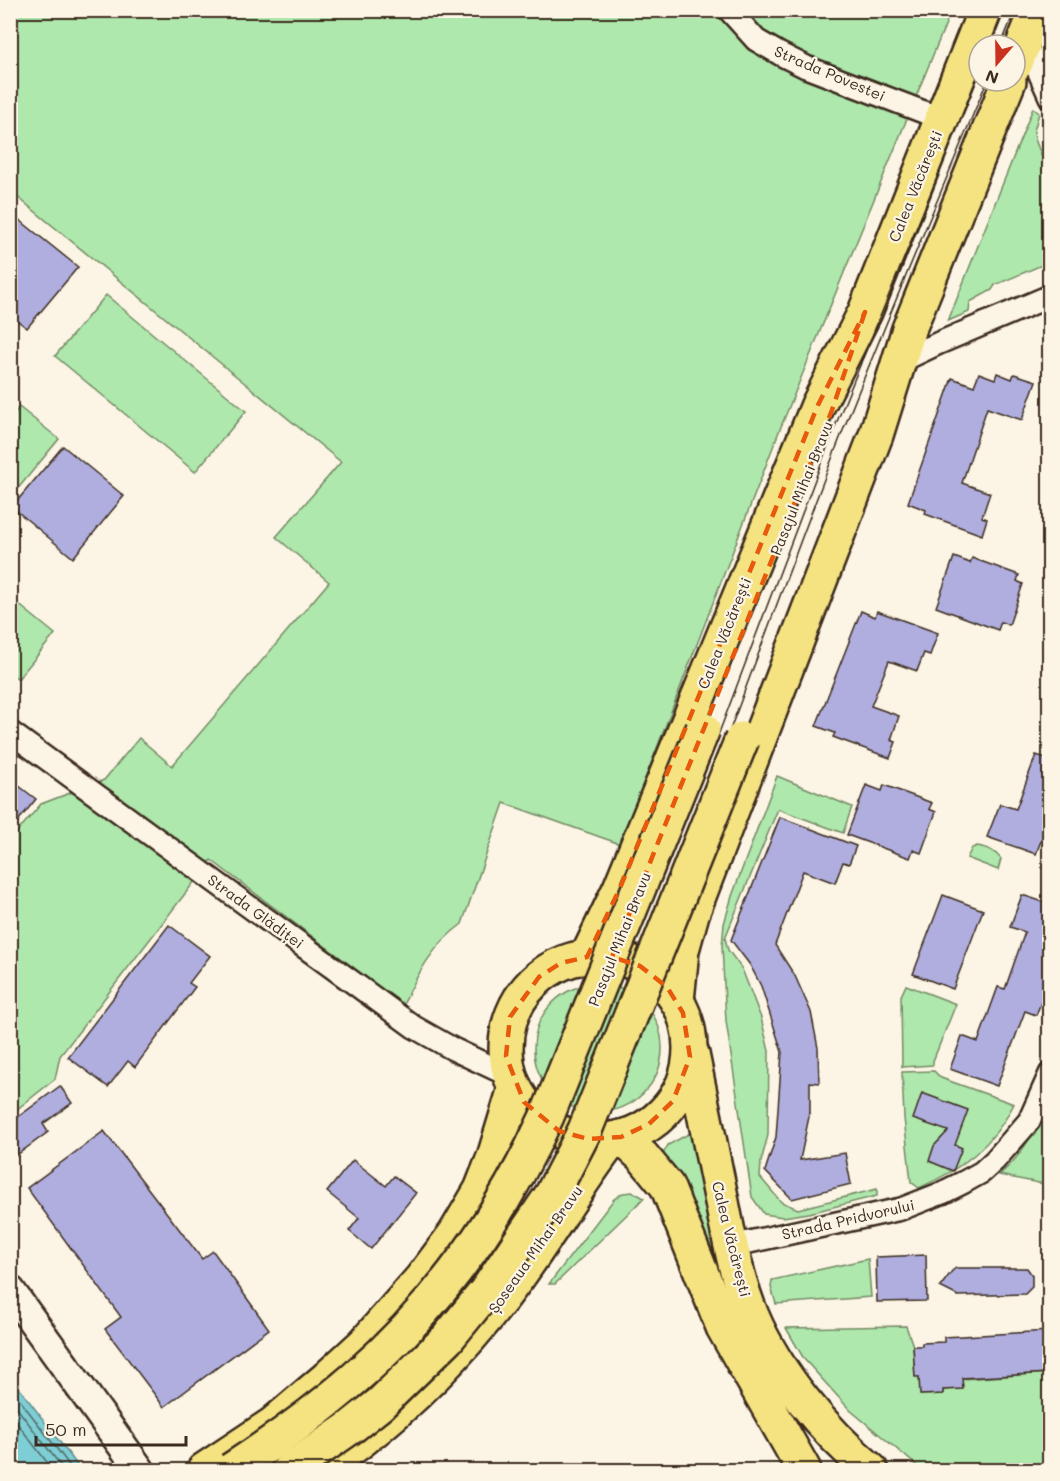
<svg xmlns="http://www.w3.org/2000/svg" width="1060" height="1481" font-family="Mali,sans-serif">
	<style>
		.green { fill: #aee8ac; stroke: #748965; stroke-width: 1.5 }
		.water { fill: #7dced5; stroke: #638c8c; stroke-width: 1.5 }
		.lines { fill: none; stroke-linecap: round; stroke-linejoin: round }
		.shore { stroke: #556c67; stroke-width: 1.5 }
		.building { fill: #afaedf; stroke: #3b2a1e; stroke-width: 1.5 }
		.minor-casing { stroke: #3b2a1e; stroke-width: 26 }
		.secondary-casing { stroke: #3b2a1e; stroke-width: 33 }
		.primary-casing { stroke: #3b2a1e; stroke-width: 38 }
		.minor { stroke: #fcf5e5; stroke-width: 21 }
		.secondary { stroke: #fcf5e5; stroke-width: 28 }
		.primary { stroke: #f5e381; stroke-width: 33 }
		.tram { stroke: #3b2a1e; stroke-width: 1.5 }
		.primary-bridge-casing { stroke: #3b2a1e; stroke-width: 38; stroke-linecap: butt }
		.primary-bridge { stroke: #f5e381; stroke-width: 33 }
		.marked { fill: none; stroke: #e8590c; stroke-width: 4.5; stroke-dasharray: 12 8; stroke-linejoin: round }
		.labels { text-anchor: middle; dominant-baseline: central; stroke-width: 4.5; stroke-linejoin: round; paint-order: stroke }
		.street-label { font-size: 15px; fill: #3b2a1e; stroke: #fcf5e5 }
	</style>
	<rect width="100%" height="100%" fill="#fcf5e5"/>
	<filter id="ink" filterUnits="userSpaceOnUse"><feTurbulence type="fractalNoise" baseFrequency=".0167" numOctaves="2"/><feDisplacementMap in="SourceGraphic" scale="12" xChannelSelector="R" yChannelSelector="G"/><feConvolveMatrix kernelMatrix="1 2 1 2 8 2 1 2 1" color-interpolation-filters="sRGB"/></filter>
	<g filter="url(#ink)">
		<g class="green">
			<path d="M11 11H951L778 434 620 844 504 803 462 924C433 945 418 973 403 1005L211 860 60 1056 55 1079 11 1114V839L41 804 104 780 139 738 172 766 329 582 276 537 341 462 15 195 11 199Z"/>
			<polygon points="1033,108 1039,113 1034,131 1035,139 1049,175 1049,262 995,285 992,290 970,302 969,312 948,321"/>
			<polygon points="106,295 246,411 195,472 55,356"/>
			<polygon points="19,407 59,439 11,497 11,418"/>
			<polygon points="11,598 55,634 18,679 11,673"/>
			<polygon points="777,776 852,807 843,833 778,809 725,938 728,950 742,969 761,1018 769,1051 768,1135 761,1162 760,1177 781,1202 798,1209 877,1189 877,1196 809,1213 783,1217 764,1214 752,1197 726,1021 722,946 724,924 732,896"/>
			<path d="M977 846C988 848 995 851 1001 859L998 870 967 858 972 848Z"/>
			<circle cx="598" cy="1048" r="64"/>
			<polygon points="906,985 956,1004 933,1061 933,1065 902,1067 901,996"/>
			<path d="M934 1071 941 1078 1014 1104C993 1146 960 1170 919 1188L911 1182 904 1118 902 1072Z"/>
			<path d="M1049 1094V1185L999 1175C1027 1151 1036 1128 1049 1094Z"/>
			<polygon points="694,1131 707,1213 721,1271 718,1272 686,1190 663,1154 668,1145"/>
			<polygon points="633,1192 644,1198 555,1284 549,1284 614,1199 623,1193"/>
			<polygon points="868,1259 871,1297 776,1304 771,1287 772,1280"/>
			<polygon points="906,1326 913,1346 915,1376 919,1377 921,1395 943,1394 943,1390 963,1388 962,1379 1049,1373 1049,1470 922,1470 850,1410 804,1359 786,1328"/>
		</g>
		<polygon class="water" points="10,1377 11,1377 81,1470 12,1470"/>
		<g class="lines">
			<g class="shore">
				<polyline points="10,1387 73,1470"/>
				<polyline points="10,1399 64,1470"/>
				<polyline points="10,1414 53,1470"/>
			</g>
		</g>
		<g class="building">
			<polygon points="17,218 78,267 27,328 10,315 10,226"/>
			<polygon points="979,373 995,379 997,373 1012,379 1014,374 1036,381 1022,420 987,408 962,483 990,493 982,517 987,519 982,535 925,514 926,510 908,503 952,378 974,386"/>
			<polygon points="63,446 124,496 73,558 12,507"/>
			<polygon points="954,557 970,563 972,558 1019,575 1017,581 1023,584 1009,625 1001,622 998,630 936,607"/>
			<polygon points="861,611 875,617 877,611 938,633 930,655 924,653 917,671 889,661 871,706 899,716 891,740 896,742 890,758 833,737 835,733 816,726"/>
			<polygon points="1036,755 1050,759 1050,817 1036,854 987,837 1000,804 1016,809"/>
			<polygon points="10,779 36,799 10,831"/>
			<polygon points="866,785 882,791 884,785 932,803 929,809 936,812 921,853 913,850 910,858 847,835"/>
			<polygon points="780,817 856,846 849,864 843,862 835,883 803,871 775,945 795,976 811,1012 818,1048 819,1083 810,1082 810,1112 800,1160 845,1153 851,1184 792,1199 765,1171 776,1137 782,1052 761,986 750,965 731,940"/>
			<polygon points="943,895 983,910 953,989 913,974"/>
			<polygon points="1022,895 1050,904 1050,980 1036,1015 1025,1011 997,1086 950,1069 962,1036 978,1042 998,987 1005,989 1025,932 1010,927"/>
			<polygon points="169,925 210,956 189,983 195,987 135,1067 128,1061 108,1087 68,1057"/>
			<polygon points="60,1086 72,1103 43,1124 48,1132 10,1160 10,1123"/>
			<polygon points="922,1093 968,1110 955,1145 962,1148 953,1171 929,1161 934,1146 948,1131 913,1119"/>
			<polygon points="104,1131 202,1259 213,1251 269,1329 164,1407 105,1329 121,1317 27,1188"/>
			<polygon points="353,1160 386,1186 394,1176 416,1193 371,1249 349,1231 359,1218 327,1192"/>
			<polygon points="926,1255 927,1301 877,1302 876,1257"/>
			<polygon points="956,1268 1027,1268 1032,1275 1032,1287 1025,1294 958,1296 940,1287 952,1271"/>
			<polygon points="1050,1331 1050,1373 962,1378 963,1389 943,1390 943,1394 920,1395 919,1377 915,1377 913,1346 922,1346 922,1343 944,1342 944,1337"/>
		</g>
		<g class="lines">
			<g class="minor-casing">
				<g id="minor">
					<polyline points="729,10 756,40 780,54 806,67 942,119"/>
					<polyline points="1025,41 1050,97"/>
					<polyline points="899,362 939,343 1050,296"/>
					<polyline points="10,732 414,1027 453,1049 510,1076"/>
					<polyline points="731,1246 901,1209 942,1193 964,1182 982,1172 995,1160 1029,1121 1050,1074"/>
				</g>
			</g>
			<g class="secondary-casing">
				<polyline id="secondary" points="10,1290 140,1470"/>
			</g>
			<g class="primary-casing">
				<g id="primary">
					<polyline points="1015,65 1037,10"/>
					<circle cx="598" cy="1048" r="92"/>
					<polyline points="587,957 620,888 818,405 865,312 985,10"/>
					<polyline points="677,1001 682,950 692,914 876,435 909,329 1009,81"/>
					<path d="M692 1054C702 1102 711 1149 721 1197 729 1237 736 1278 752 1316 776 1373 824 1431 871 1470"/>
					<polyline points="621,1137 643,1157 667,1186 723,1327 804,1470"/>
					<polyline points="204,1470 273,1424 327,1378 364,1344 422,1278 455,1234 481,1190 494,1157 515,1088"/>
					<path d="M315 1470C329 1461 344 1454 357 1444 418 1397 473 1339 518 1277 551 1232 579 1183 613 1139"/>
				</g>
			</g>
			<use href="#minor" class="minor"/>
			<use href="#secondary" class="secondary"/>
			<use href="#primary" class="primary"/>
			<g class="tram">
				<polyline points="991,45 1005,10"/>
				<polyline points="1001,45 1015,10"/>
				<polyline points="254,1470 335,1414 400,1355 429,1324 495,1241 519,1206 551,1147 694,799 836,424 979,75"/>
				<path d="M272 1470C378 1401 476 1301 542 1192 570 1147 587 1095 607 1046 645 953 682 859 717 764 760 652 800 539 844 428 890 312 939 197 987 81"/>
			</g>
			<g class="primary-bridge-casing">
				<g id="primary-bridge">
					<path d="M231 1470C274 1442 316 1412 355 1378 438 1306 502 1215 547 1116L703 729"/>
					<polyline points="289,1470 351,1427 380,1404 447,1339 487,1290 552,1194 585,1130 742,739"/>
				</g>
			</g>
			<use href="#primary-bridge" class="primary-bridge"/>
		</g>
	</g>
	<path class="marked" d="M865 312 832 410 612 957 640 966 667 987 683 1013 690 1057 673 1101 649 1124 621 1137 588 1139 559 1131 524 1102 506 1056 510 1017 539 977 561 963 587 957 620 888 818 405Z"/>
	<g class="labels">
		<g class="street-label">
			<text transform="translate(830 73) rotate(23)">Strada Povestei</text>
			<text transform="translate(915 186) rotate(-68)">Calea Văcărești</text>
			<text transform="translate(801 488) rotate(-68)">Pasajul Mihai Bravu</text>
			<text transform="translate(724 633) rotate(-68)">Calea Văcărești</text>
			<text transform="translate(256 911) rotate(36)">Strada Glădiței</text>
			<text transform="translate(619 939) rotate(-68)">Pasajul Mihai Bravu</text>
			<text transform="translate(848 1219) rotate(-13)">Strada Pridvorului</text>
			<text transform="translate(732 1239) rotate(76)">Calea Văcărești</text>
			<text transform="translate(535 1249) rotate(-55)">Șoseaua Mihai Bravu</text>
		</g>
	</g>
	<rect width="1060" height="1481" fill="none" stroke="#fcf5e5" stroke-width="36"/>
	<rect x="18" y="18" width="1024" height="1445" fill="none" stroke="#3b2a1e" stroke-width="2" filter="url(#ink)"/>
	<g transform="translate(997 63) rotate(200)"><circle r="28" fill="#fcf5e5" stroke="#afa495" stroke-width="1.5"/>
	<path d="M0-4.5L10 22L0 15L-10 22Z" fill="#c8321e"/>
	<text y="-9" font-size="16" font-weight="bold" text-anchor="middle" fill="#3b2a1e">N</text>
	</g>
	<path d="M36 1436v9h150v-9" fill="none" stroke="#3b2a1e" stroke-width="3"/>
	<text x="45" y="1436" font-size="18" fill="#3b2a1e" stroke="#fcf5e5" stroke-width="4.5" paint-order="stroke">50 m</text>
</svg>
